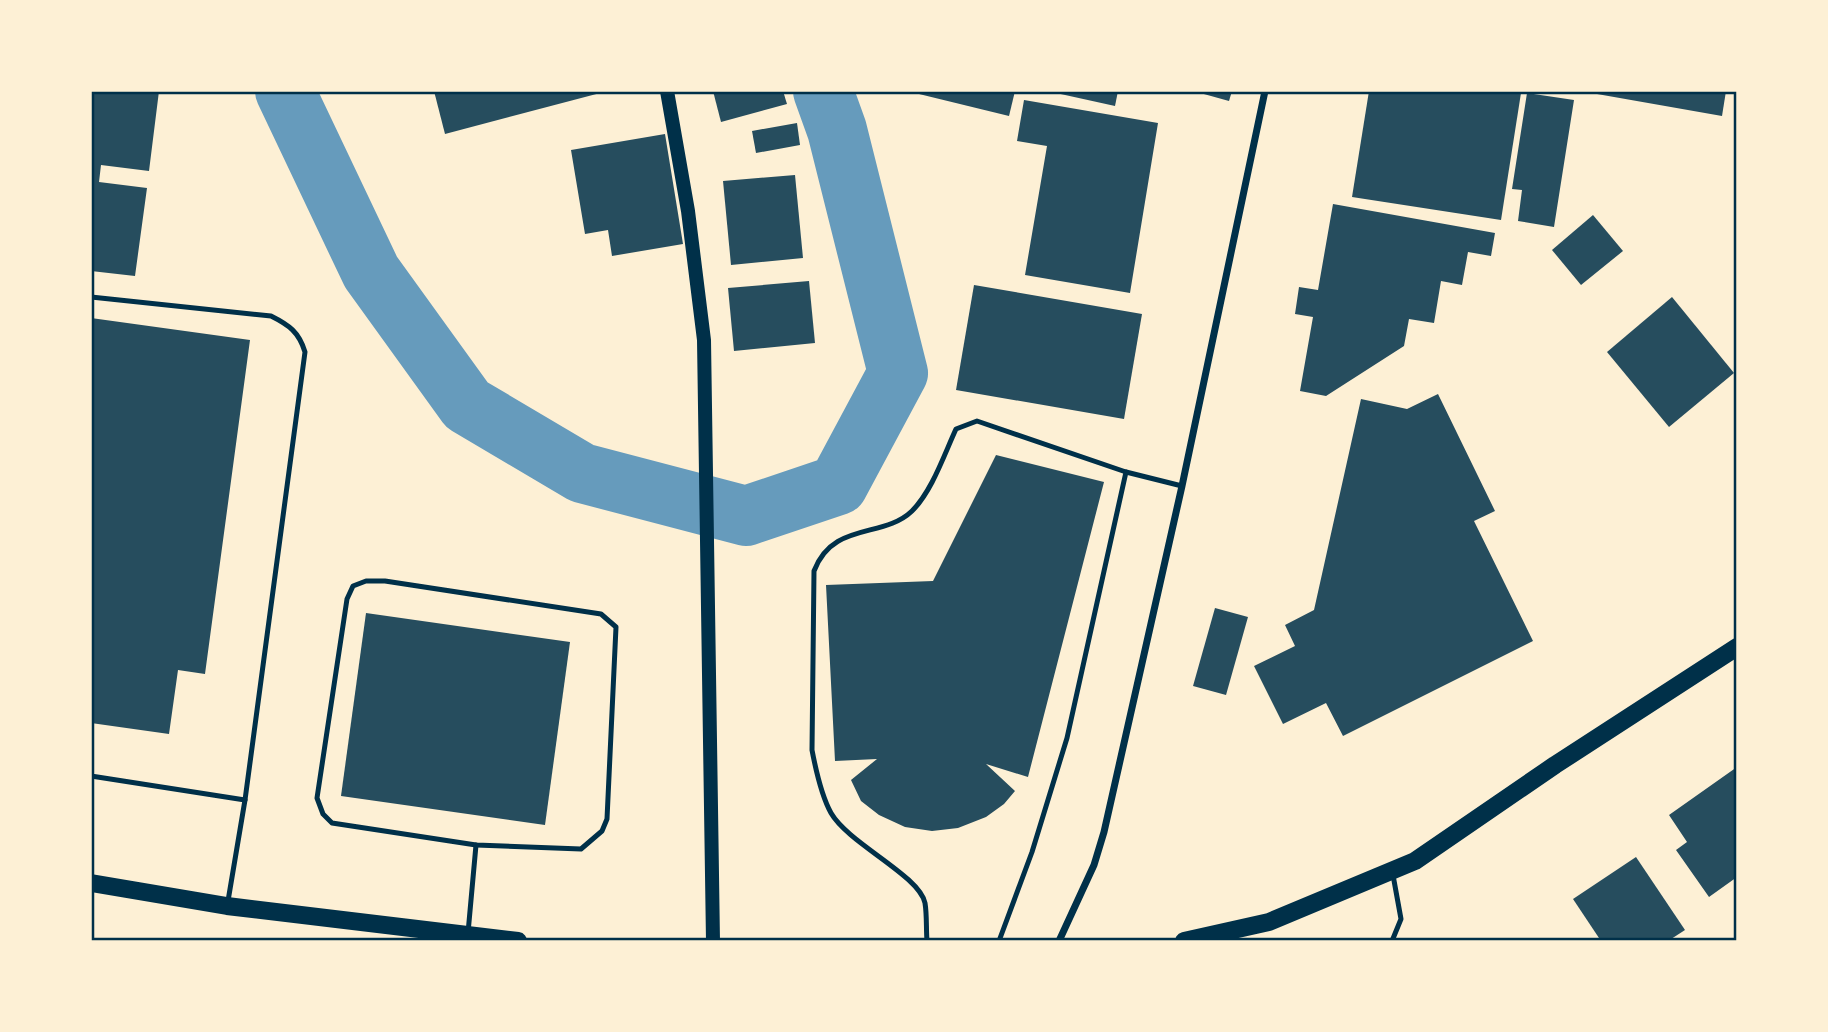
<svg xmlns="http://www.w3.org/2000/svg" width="1828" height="1032" font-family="'Space Grotesk',sans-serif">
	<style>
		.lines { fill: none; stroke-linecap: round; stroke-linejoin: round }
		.river { stroke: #669bbc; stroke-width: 60 }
		.building { fill: #264d5e }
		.service { stroke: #003049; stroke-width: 5 }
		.minor { stroke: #003049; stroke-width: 7 }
		.secondary { stroke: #003049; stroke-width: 14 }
		.primary { stroke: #003049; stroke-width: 18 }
		.neatline { fill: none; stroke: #003049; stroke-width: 2.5 }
	</style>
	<rect width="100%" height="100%" fill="#fdf0d5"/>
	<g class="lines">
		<polyline class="river" points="285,91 371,272 467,405 582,473 746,516 838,485 898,373 837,130 823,91"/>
	</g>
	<g class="building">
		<polygon points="91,91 159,91 149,171 101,165 99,182 147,188 135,276 91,271"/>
		<polygon points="434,91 604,91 604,92 445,134"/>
		<polygon points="713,91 783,91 787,104 721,122"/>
		<polygon points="920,91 1015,91 1009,116 919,94"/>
		<polygon points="1047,91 1118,91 1115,106"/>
		<polygon points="1193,91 1232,91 1229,101"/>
		<polygon points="1369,91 1521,93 1501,220 1352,197"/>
		<polygon points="1597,91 1726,91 1722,116 1597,94"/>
		<polygon points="1527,93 1574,100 1554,227 1518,221 1522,190 1512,189"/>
		<polygon points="1024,100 1158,123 1130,293 1025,275 1047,146 1017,141"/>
		<polygon points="797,123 800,145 756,153 752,131"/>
		<polygon points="665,134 683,244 612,256 608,230 585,234 571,150"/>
		<polygon points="795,175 803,258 731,265 723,181"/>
		<polygon points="1333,204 1495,233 1491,256 1468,252 1462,285 1441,281 1434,323 1409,319 1404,346 1326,396 1300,391 1313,317 1295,314 1299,287 1318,290"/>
		<polygon points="1593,215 1623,251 1581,285 1552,250"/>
		<polygon points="809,281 815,343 734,351 728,288"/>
		<polygon points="974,285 1142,314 1124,419 956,390"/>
		<polygon points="1672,297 1734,373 1669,427 1607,352"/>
		<polygon points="91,318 250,340 205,674 178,670 169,734 91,723"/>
		<polygon points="1438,394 1495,511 1474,521 1533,641 1343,736 1326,703 1283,724 1254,666 1295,646 1285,625 1314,610 1361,399 1407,409"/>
		<polygon points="996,455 1104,482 1028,777 986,764 1015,791 1004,804 986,817 958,828 932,831 905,827 879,815 861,801 851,780 877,759 835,761 826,585 933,581"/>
		<polygon points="1215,608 1248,617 1226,695 1193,686"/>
		<polygon points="366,613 570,642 545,825 341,796"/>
		<polygon points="1737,767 1737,877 1709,897 1676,850 1687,842 1669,815"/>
		<polygon points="1636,857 1685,930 1668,941 1601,941 1573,899"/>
	</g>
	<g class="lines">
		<g class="service">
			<path d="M91 297 271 316C289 325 299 332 305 352L245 800 228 901"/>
			<polygon points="366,581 385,581 601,614 616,627 607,819 602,831 581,849 476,845 332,823 323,814 317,798 347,599 353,586"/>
			<polyline points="91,776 245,800"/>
			<polyline points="468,933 476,845"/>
			<path d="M927 941C926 929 927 915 925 903 919 875 849 844 831 813 821 795 816 771 812 750L814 571C833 521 883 539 912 511 932 491 944 455 956 429L977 421 1126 472 1182 486"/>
			<polyline points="999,941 1032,852 1067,738 1126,472"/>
			<polyline points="1392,941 1401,919 1393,875"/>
		</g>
		<polyline class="minor" points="1059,941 1094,865 1104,832 1182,486 1265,91"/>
		<polyline class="secondary" points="667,91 688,211 704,340 713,941"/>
		<g class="primary">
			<polyline points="91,883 227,906 518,941"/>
			<polyline points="1184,941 1269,922 1415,861 1555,765 1737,647"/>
		</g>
	</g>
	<rect width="1828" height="1032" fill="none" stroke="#fdf0d5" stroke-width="186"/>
	<rect x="93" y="93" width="1642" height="846" class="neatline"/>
</svg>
